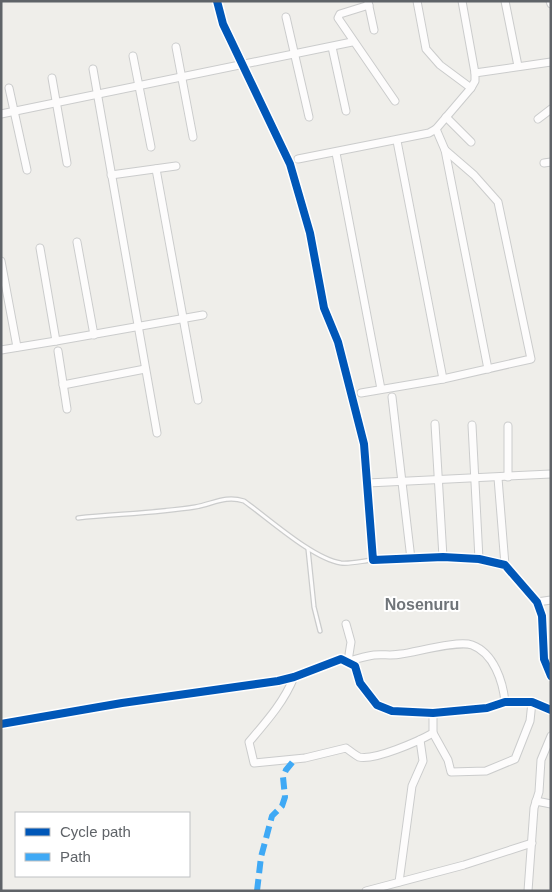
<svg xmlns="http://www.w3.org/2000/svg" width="552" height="892" font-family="Helvetica,sans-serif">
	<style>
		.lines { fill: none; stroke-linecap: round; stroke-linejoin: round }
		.service-casing { stroke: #cbcccc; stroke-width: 5.5 }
		.minor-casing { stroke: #cbcccc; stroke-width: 9 }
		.service { stroke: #fdfcfc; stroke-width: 3 }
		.minor { stroke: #fdfcfc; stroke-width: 7 }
		.quiet { stroke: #3fa9f5; stroke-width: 6; stroke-dasharray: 12 6; stroke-linecap: butt }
		.cycleway-casing { stroke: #fff; stroke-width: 11 }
		.cycleway { stroke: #0057b8; stroke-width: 8 }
		.labels { text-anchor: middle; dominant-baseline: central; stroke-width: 4; stroke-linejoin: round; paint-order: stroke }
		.quarter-label { font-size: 16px; font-weight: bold; fill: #70757a; stroke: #fff }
	</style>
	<rect width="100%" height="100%" fill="#efeeea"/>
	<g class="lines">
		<g class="service-casing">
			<g id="service">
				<path d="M78 518C117 514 156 513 195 507 213 504 225 495 244 501 268 518 313 559 341 563 351 564 362 561 372 560"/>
				<polyline points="308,549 314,607 320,631"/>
			</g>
		</g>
		<g class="minor-casing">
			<g id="minor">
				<polyline points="217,1 223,24 290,164 310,233 324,308 338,342 364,444 373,560 443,557 479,559 505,565 537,602 542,616 544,659 551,676"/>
				<polyline points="417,1 426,49 440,65 471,88"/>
				<polyline points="462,1 475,73"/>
				<polyline points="505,1 518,66"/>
				<polyline points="550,1 551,4"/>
				<polyline points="368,2 374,30"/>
				<polyline points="369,5 340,14 338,18 395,101"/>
				<polyline points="286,17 309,117"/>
				<polyline points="176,47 193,137"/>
				<polyline points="332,47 346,111"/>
				<polyline points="133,56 151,147"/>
				<polyline points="93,69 157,433"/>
				<polyline points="52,78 67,163"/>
				<polyline points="9,88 27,170"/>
				<polyline points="1,114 352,42"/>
				<polyline points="446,117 471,142"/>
				<polyline points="538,119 551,109"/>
				<polyline points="436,129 445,150 488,369"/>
				<polyline points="397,141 443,379"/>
				<polyline points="336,153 381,389"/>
				<polyline points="298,159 429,133 436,129 471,88 475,81 475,73 551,62"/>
				<polyline points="544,163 551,162"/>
				<polyline points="156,169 198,400"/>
				<polyline points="111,175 176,166"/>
				<polyline points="77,242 94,335"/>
				<polyline points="40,248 56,341 203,315"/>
				<polyline points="1,261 17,347"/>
				<polyline points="1,350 56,341"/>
				<polyline points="58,351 67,409"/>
				<polyline points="63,385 145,369"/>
				<polyline points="361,393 443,379 531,359 498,202 474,175 445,150"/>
				<polyline points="392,397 411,559"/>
				<polyline points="435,424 443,557"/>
				<polyline points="472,425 479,559"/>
				<polyline points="508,477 508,426"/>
				<polyline points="498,478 505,565"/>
				<polyline points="368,483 551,474"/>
				<polyline points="537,602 551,600"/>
				<path d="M346 624 351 642 348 661C357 659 366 656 374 655 383 654 392 656 401 654 417 652 458 640 472 645 494 653 503 682 505 702"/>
				<path d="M294 677C284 702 266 722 249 742L254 763 305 758 346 748C350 751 355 755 359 757 374 761 419 741 433 733V713"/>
				<polyline points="1,724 122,703 278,681 294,677 341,659 355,666 360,683 377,705 392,711 433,713 487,708 505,702 532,702 551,710"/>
				<polyline points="433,733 448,760 451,772 486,771 515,759 530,721 532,702"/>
				<polyline points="536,801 551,804"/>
				<polyline points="399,882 412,786 423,761 420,740"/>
				<polyline points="366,891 464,865 532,843"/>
				<polyline points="528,891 534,808 539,792 541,760 551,736"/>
			</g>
		</g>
		<use href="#service" class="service"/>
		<use href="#minor" class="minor"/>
		<polyline class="quiet" points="257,891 261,857 272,816 282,806 285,797 283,777 286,770 295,759"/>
		<g class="cycleway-casing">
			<g id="cycleway">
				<polyline points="217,1 223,24 290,164 310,233 324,308 338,342 364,444 373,560 443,557 479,559 505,565 537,602 542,616 544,659 551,676"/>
				<polyline points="1,724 122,703 278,681 294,677 341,659 355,666 360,683 377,705 392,711 433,713 487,708 505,702 532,702 551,710"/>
			</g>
		</g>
		<use href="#cycleway" class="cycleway"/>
	</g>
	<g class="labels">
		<g class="quarter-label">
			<text x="422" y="604">Nosenuru</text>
		</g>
	</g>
	<rect width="552" height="892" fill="none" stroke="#5f6368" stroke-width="5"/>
	<rect x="15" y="812" width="175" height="65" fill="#ffffff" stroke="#bfc1c3"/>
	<rect x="25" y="828" width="25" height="8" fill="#0057b8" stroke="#bfc1c3"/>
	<text x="60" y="837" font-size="15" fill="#5f6368">Cycle path</text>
	<rect x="25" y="853" width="25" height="8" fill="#3fa9f5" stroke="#bfc1c3"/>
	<text x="60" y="862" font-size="15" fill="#5f6368">Path</text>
</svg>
